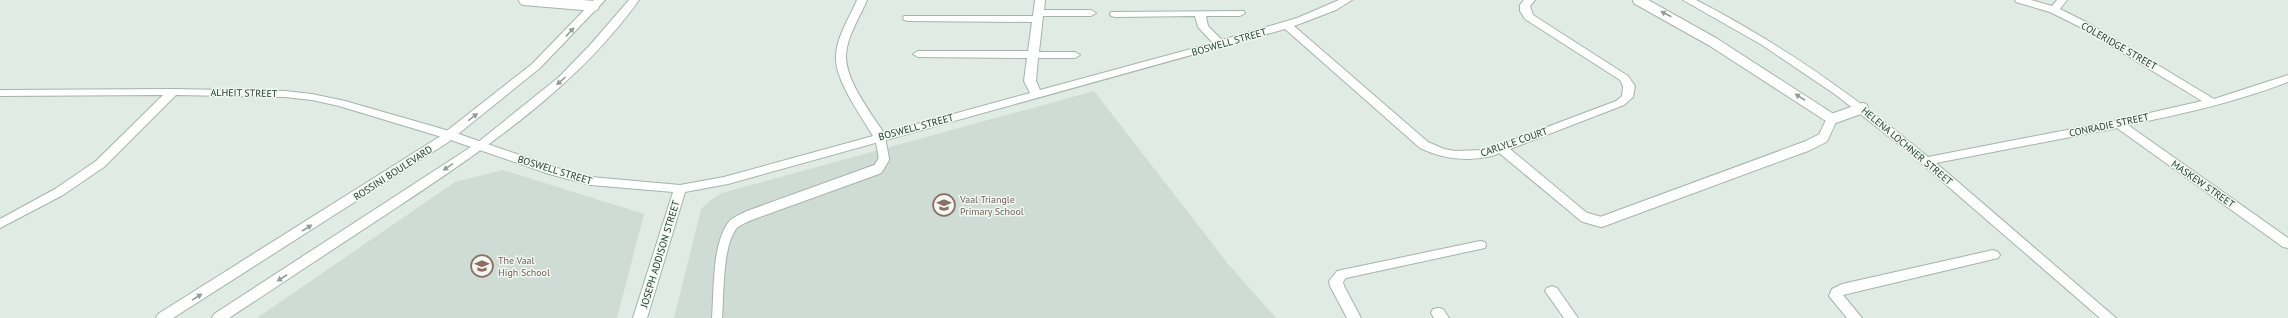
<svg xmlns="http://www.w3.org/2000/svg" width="2288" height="318" font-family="'PT Sans',sans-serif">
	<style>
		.built { fill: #cfdbd5 }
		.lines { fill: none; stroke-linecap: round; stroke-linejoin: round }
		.service-casing { stroke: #a4b3ad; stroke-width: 12 }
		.minor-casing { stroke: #a4b3ad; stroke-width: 2 }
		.tertiary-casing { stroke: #a4b3ad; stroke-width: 2 }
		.service { stroke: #fff; stroke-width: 10 }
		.minor { fill: #fff; fill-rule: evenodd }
		.tertiary { fill: #fff; fill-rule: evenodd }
		.oneway { fill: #909d99 }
		.labels { text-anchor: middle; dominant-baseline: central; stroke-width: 3; stroke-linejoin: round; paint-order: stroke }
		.street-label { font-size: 10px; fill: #223b33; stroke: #f1f8f4 }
		.education-label { font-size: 10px; fill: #785e54; stroke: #f1f8f4; text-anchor: start }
	</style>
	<rect width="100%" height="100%" fill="#e1ebe6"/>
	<g class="built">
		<polygon points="1094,91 1229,265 1276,318 674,318 701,209 709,201 722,193"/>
		<polygon points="503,170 644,214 617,318 257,318 455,182"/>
	</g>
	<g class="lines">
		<g class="service-casing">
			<g id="service">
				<polyline points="524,0 594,6"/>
				<polyline points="1638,0 1713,42 1832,119"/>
				<polyline points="1501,148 1584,217 1601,222 1807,146 1823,138 1832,119 1863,108"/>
				<path d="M717 318C719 293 717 246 732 226 735 221 743 219 748 216L878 169 884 159 880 137"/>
			</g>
		</g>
		<g class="minor-casing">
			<g id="minor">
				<path d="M857 0H867C860 17 847 36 846 55 845 80 871 113 884 133L1030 93 1024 81 1027 58 918 57 913 54 918 51H1028L1032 22 908 21 904 20 903 18 904 16H1033L1035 0H1045L1044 10H1091L1096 13 1091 16H1043L1039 52H1075L1080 55 1075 58H1038L1036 81 1040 90 1213 43 1198 27 1195 16 1115 17 1111 16 1110 14 1111 12 1244 11 1245 13 1240 16H1206L1208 26 1222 40 1297 18 1339 0H1352L1336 10 1294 26 1428 142 1444 149 1455 151 1486 150 1616 101 1622 96 1623 86 1620 80 1525 19 1520 11V5L1524 0H1535L1530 6 1533 15 1628 76 1635 86 1633 97 1624 105 1492 156C1467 162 1443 159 1420 148L1285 29 728 184 685 192 647 318H633L673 192 591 185 549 174 445 138 339 106 312 100 285 97 176 95 104 167 63 195 0 228V219L55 189 96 161 163 95 0 96V90L173 89 285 91 312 94 345 101 453 132 557 168 591 177 680 185 724 177 873 136C861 115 834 80 836 55 837 36 850 17 857 0Z"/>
				<path d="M1683 0H1696C1780 43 1856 97 1928 157L2123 119 2202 101 2080 27 2050 12 2016 2 2015 0H2031L2052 6 2057 0H2067L2060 9 2088 23 2214 99 2288 75V82C2236 102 2183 114 2128 125L2288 238V248L2283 247 2117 128 1936 163 2116 318H2100L1906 150 1836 95 1762 45Z"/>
				<polygon points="1480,241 1485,242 1486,245 1485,248 1346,278 1343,282 1344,286 1361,318 1347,318 1330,286 1329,281 1337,271"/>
				<polygon points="1993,250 1998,252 2000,255 1998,258 1843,295 1862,318 1847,318 1829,296 1832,289 1842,284"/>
				<polygon points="1552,286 1557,288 1578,318 1564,318 1545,291 1547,288"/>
				<polygon points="1438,308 1443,309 1449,318 1434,318 1431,313 1433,309"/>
			</g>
		</g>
		<g class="tertiary-casing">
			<g id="tertiary">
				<polygon points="594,0 605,0 540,68 447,143 173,318 156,318 158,314 439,137 532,64"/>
				<path d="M629 0H639C577 87 486 148 399 206 342 243 286 281 229 318H212L214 314 477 143 559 77 590 45Z"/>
			</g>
		</g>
		<use href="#service" class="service"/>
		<use href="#minor" class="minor"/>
		<use href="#tertiary" class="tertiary"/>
	</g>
	<defs><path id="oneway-solid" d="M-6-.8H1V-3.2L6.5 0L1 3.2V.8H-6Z"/></defs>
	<g class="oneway">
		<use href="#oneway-solid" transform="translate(1666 14) rotate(-153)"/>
		<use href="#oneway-solid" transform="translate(570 32) rotate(-47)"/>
		<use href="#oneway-solid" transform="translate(561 81) rotate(138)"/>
		<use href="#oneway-solid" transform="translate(1800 97) rotate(-147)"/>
		<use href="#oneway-solid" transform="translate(473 117) rotate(-37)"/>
		<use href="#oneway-solid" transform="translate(448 167) rotate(146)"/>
		<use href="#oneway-solid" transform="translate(307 228) rotate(-32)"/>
		<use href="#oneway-solid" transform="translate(282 278) rotate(147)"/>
		<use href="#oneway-solid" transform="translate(197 297) rotate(-32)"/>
	</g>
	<defs>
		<g id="school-ring" transform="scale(1.15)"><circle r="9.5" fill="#f1f8f4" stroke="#8d6e63" stroke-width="1.5"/><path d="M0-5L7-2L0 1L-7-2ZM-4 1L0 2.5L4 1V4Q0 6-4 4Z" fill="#8d6e63"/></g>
	</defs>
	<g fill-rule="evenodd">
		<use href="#school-ring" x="944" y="205"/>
		<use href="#school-ring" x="482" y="266"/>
	</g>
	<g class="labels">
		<g class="street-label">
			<text transform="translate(1229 42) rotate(-16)">BOSWELL STREET</text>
			<text transform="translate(2119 46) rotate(30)">COLERIDGE STREET</text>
			<text transform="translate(244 93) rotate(1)">ALHEIT STREET</text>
			<text transform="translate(2109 125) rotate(-12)">CONRADIE STREET</text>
			<text transform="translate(916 127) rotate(-15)">BOSWELL STREET</text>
			<text transform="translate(1514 142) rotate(-19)">CARLYLE COURT</text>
			<text transform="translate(1907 146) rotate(40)">HELENA LOCHNER STREET</text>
			<text transform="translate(555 170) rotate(17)">BOSWELL STREET</text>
			<text transform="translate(393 173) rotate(-33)">ROSSINI BOULEVARD</text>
			<text transform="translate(2203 184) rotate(35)">MASKEW STREET</text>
			<text transform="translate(660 254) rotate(-73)">JOSEPH ADDISON STREET</text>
		</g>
		<g class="education-label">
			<text x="960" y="199">Vaal Triangle<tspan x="960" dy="12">Primary School</tspan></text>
			<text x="498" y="260">The Vaal<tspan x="498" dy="12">High School</tspan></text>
		</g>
	</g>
</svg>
